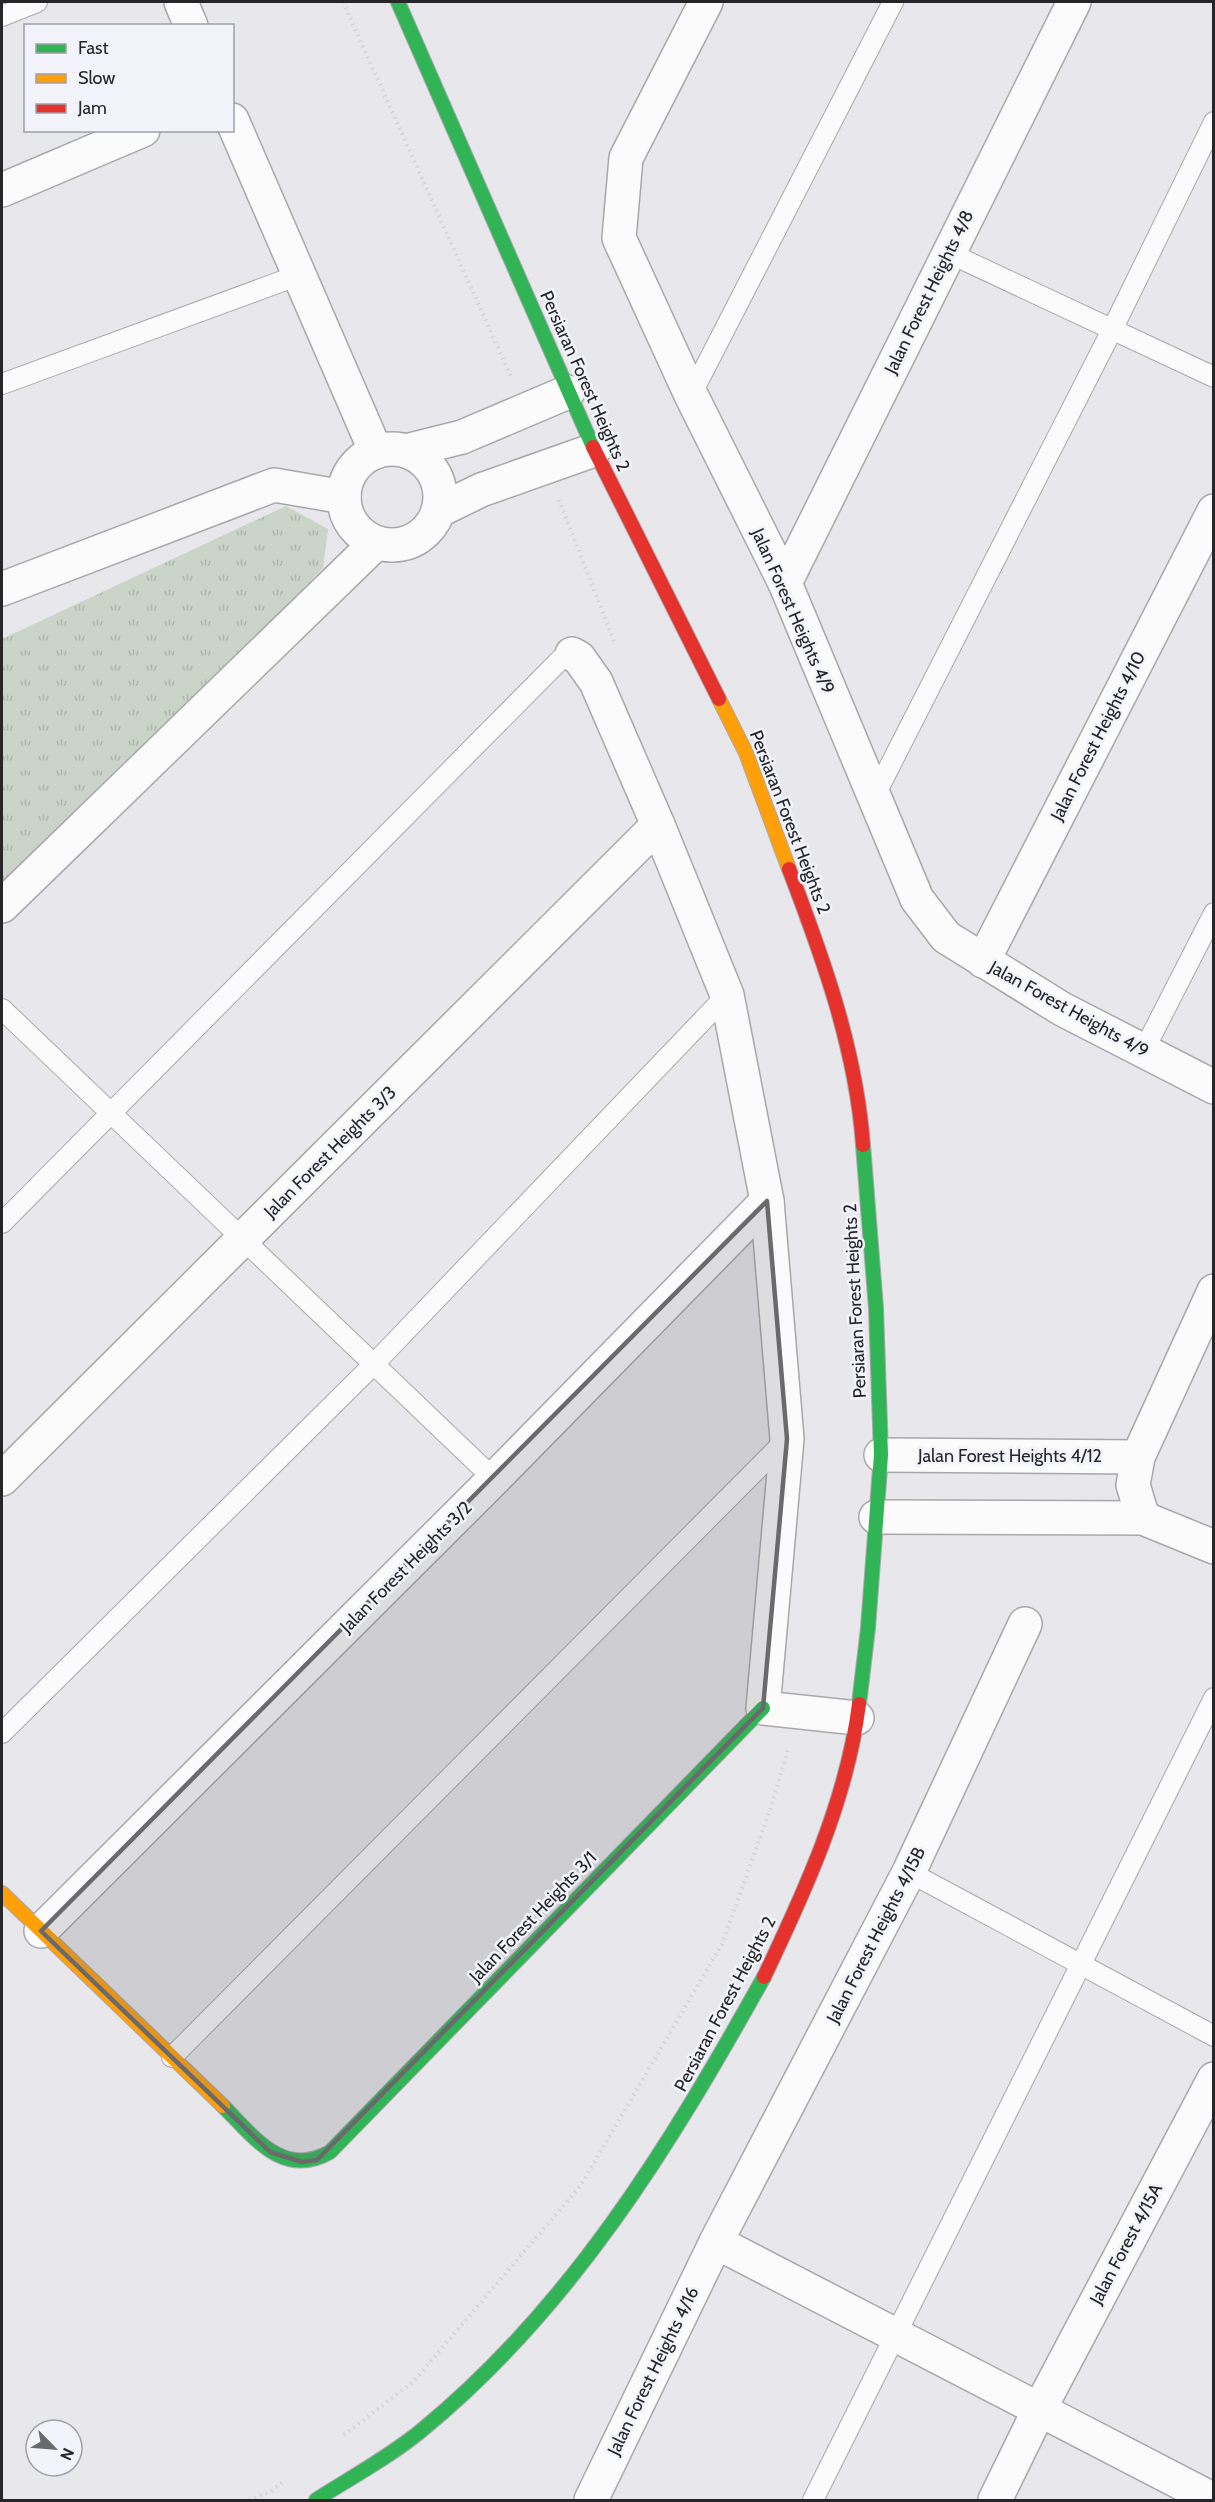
<svg xmlns="http://www.w3.org/2000/svg" width="1215" height="2502" font-family="Cabin,sans-serif">
	<style>
		.park { fill: url(#park-tufts) }
		.lines { fill: none; stroke-linecap: round; stroke-linejoin: round }
		.lane-casing { stroke: #a8a8ac; stroke-width: 22 }
		.street-casing { stroke: #a8a8ac; stroke-width: 36 }
		.fast-casing { stroke: #a8a8ac; stroke-width: 16 }
		.slow-casing { stroke: #a8a8ac; stroke-width: 16 }
		.jam-casing { stroke: #a8a8ac; stroke-width: 16 }
		.path { stroke: #d3d3d5; stroke-width: 4; stroke-dasharray: 1.5 4.5; stroke-linecap: butt }
		.lane { stroke: #fbfbfc; stroke-width: 20 }
		.street { stroke: #fbfbfc; stroke-width: 33 }
		.fast { stroke: #30b455; stroke-width: 14 }
		.slow { stroke: #ff9f0a; stroke-width: 14 }
		.jam { stroke: #e5322d; stroke-width: 14 }
		.marked { fill: #6a6a6d; fill-opacity: 0.2; stroke: #6a6a6d; stroke-width: 4.5; stroke-linejoin: round }
		.labels { text-anchor: middle; dominant-baseline: central; stroke-width: 5; stroke-linejoin: round; paint-order: stroke }
		.street-label { font-size: 18px; fill: #262629; stroke: #f2f3fb }
	</style>
	<defs>
		<pattern id="park-tufts" width="24" height="20" patternUnits="userSpaceOnUse" patternTransform="scale(1.5)"><rect width="24" height="20" fill="#cbd4c8"/><path d="M3 7l-1-3M5 7V3M7 7l1-3M15 17l-1-3M17 17v-4M19 17l1-3" fill="none" stroke="#aeb6ac"/></pattern>
	</defs>
	<rect width="100%" height="100%" fill="#e7e7ec"/>
	<polygon class="park" points="286,506 328,529 323,568 2,901 2,639"/>
	<g class="lines">
		<g class="lane-casing">
			<g id="lane">
				<polyline points="2,16 37,2"/>
				<polyline points="949,253 1214,377"/>
				<polyline points="2,384 299,275"/>
				<polyline points="691,395 893,2"/>
				<polyline points="874,797 1112,330 1214,122"/>
				<polyline points="2,1009 494,1479"/>
				<polyline points="1143,1052 1214,913"/>
				<polyline points="2,1223 562,658 572,654"/>
				<polyline points="2,1733 374,1364 727,995"/>
				<polyline points="909,1872 1214,2036"/>
				<polyline points="172,2057 786,1440"/>
				<polyline points="813,2500 1214,1698"/>
			</g>
		</g>
		<g class="street-casing">
			<g id="street">
				<polyline points="181,2 191,26"/>
				<polyline points="706,2 626,158 619,238 691,395 785,583 917,899 946,937 1062,1009 1214,1087"/>
				<polyline points="232,120 376,452"/>
				<polyline points="2,190 143,130"/>
				<circle cx="392" cy="497" r="48"/>
				<polyline points="406,451 462,437 568,392"/>
				<polyline points="438,511 481,490 594,450"/>
				<polyline points="785,583 1074,2"/>
				<polyline points="2,589 274,485 344,497"/>
				<polyline points="572,654 579,658 596,682 658,825 727,995 767,1201 787,1439 763,1708 857,1718"/>
				<polyline points="2,906 376,543"/>
				<polyline points="983,961 1214,511"/>
				<polyline points="881,1455 1138,1457"/>
				<polyline points="2,1479 658,825"/>
				<polyline points="876,1517 1143,1518 1214,1547"/>
				<polyline points="1143,1518 1133,1485 1138,1457 1214,1291"/>
				<polyline points="41,1931 494,1479 767,1201"/>
				<polyline points="716,2242 1214,2500"/>
				<polyline points="591,2500 716,2242 909,1872 1025,1624"/>
				<polyline points="995,2500 1039,2410 1214,2079"/>
			</g>
		</g>
		<g class="fast-casing">
			<g id="fast">
				<polyline points="398,2 593,447"/>
				<polyline points="859,1704 868,1628 881,1455 876,1308 863,1145"/>
				<path d="M223 2106C253 2136 283 2179 330 2152L763 1708"/>
				<path d="M316 2500C350 2478 391 2456 422 2430 571 2308 671 2144 764 1977"/>
			</g>
		</g>
		<g class="slow-casing">
			<g id="slow">
				<polyline points="719,699 746,753 789,869"/>
				<polyline points="2,1893 223,2106"/>
			</g>
		</g>
		<g class="jam-casing">
			<g id="jam">
				<polyline points="593,447 719,699"/>
				<path d="M789 869C823 958 856 1049 863 1145"/>
				<path d="M764 1977C805 1891 847 1800 859 1704"/>
			</g>
		</g>
		<g class="path">
			<polyline points="343,2 512,379"/>
			<polyline points="559,500 614,641"/>
			<polyline points="344,2435 413,2382 581,2185 722,1944 771,1807 789,1747"/>
			<polyline points="249,2500 270,2492 284,2481"/>
		</g>
		<use href="#lane" class="lane"/>
		<use href="#street" class="street"/>
		<use href="#fast" class="fast"/>
		<use href="#slow" class="slow"/>
		<use href="#jam" class="jam"/>
	</g>
	<path class="marked" d="M767 1201 787 1439 763 1708 317 2160 302 2162 270 2152 41 1931Z"/>
	<g class="labels">
		<g class="street-label">
			<text transform="translate(929 292) rotate(-64)">Jalan Forest Heights 4/8</text>
			<text transform="translate(585 381) rotate(66)">Persiaran Forest Heights 2</text>
			<text transform="translate(793 611) rotate(66)">Jalan Forest Heights 4/9</text>
			<text transform="translate(1098 736) rotate(-63)">Jalan Forest Heights 4/10</text>
			<text transform="translate(790 822) rotate(69)">Persiaran Forest Heights 2</text>
			<text transform="translate(1069 1009) rotate(29)">Jalan Forest Heights 4/9</text>
			<text transform="translate(330 1152) rotate(-45)">Jalan Forest Heights 3/3</text>
			<text transform="translate(855 1301) rotate(-93)">Persiaran Forest Heights 2</text>
			<text x="1010" y="1456">Jalan Forest Heights 4/12</text>
			<text transform="translate(406 1567) rotate(-45)">Jalan Forest Heights 3/2</text>
			<text transform="translate(533 1917) rotate(-46)">Jalan Forest Heights 3/1</text>
			<text transform="translate(876 1935) rotate(-63)">Jalan Forest Heights 4/15B</text>
			<text transform="translate(725 2004) rotate(-62)">Persiaran Forest Heights 2</text>
			<text transform="translate(1126 2244) rotate(-62)">Jalan Forest 4/15A</text>
			<text transform="translate(653 2371) rotate(-64)">Jalan Forest Heights 4/16</text>
		</g>
	</g>
	<rect width="1215" height="2502" fill="none" stroke="#262629" stroke-width="6"/>
	<rect x="24" y="24" width="210" height="108" fill="#f2f3fb" stroke="#a0a1a7" stroke-width="1.5"/>
	<rect x="36" y="44" width="30" height="9" fill="#30b455" stroke="#a0a1a7" stroke-width="1.5"/>
	<text x="78" y="54" font-size="18" fill="#262629">Fast</text>
	<rect x="36" y="74" width="30" height="9" fill="#ff9f0a" stroke="#a0a1a7" stroke-width="1.5"/>
	<text x="78" y="84" font-size="18" fill="#262629">Slow</text>
	<rect x="36" y="104" width="30" height="9" fill="#e5322d" stroke="#a0a1a7" stroke-width="1.5"/>
	<text x="78" y="114" font-size="18" fill="#262629">Jam</text>
	<g transform="translate(54 2448) rotate(115)"><circle r="28" fill="#f2f3fb" stroke="#a0a1a7" stroke-width="1.5"/>
	<path d="M0-4.5L10 22L0 15L-10 22Z" fill="#6a6a6d"/>
	<text y="-9" font-size="16" font-weight="bold" text-anchor="middle" fill="#262629">N</text>
	</g>
</svg>
